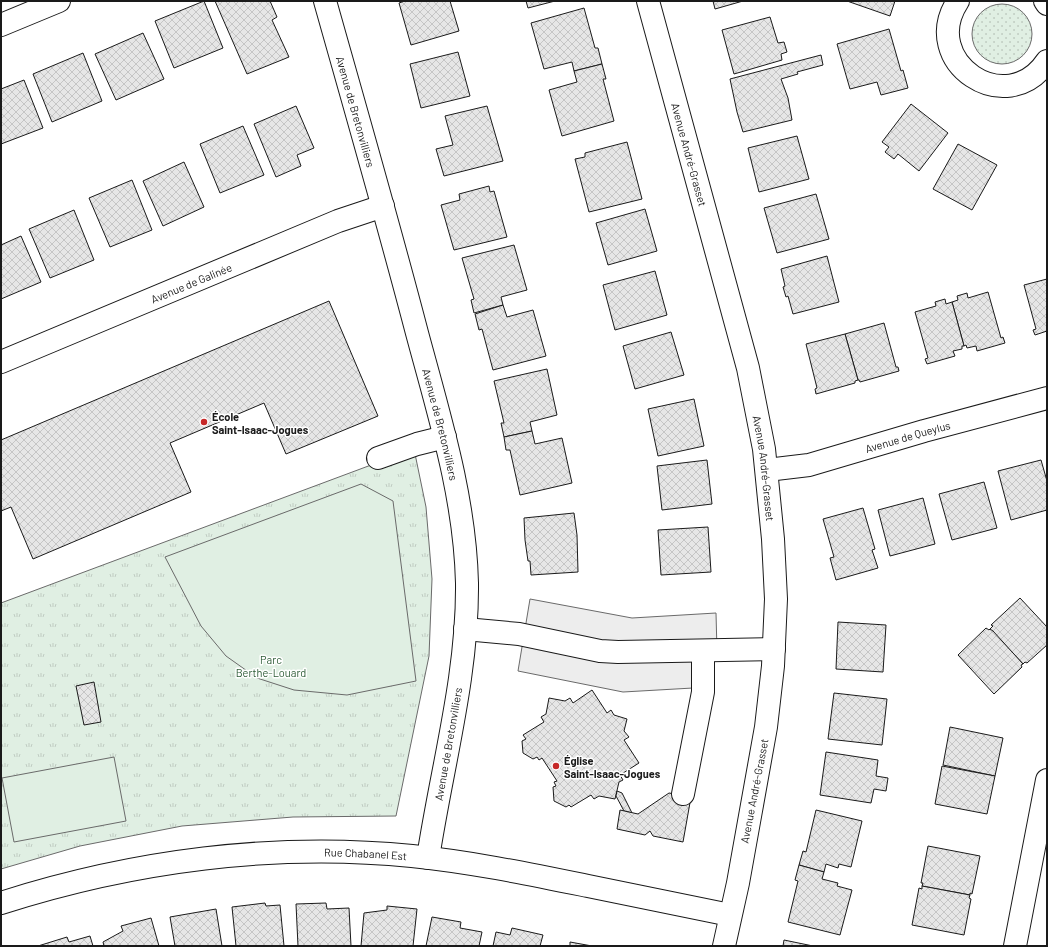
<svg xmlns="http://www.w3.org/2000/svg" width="1048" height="947" font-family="Barlow,sans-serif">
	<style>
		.grass { fill: url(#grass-dots); stroke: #6a6a6a }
		.park { fill: url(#park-tufts); stroke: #6a6a6a }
		.garden { fill: #e0efe3; stroke: #6a6a6a }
		.parking { fill: #ededed; stroke: #6a6a6a }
		.building { fill: url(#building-cross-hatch); stroke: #1a1a1a }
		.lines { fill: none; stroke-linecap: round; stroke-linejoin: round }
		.minor-casing { stroke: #1a1a1a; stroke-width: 24 }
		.minor { stroke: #fff; stroke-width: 22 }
		.poi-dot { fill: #c62828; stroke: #fff; stroke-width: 1.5 }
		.labels { text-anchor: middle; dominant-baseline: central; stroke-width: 3; stroke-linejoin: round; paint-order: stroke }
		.street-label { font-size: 11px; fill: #1a1a1a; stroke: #fff }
		.poi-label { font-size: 11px; font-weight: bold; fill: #1a1a1a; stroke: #fff; text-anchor: start }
		.park-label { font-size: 11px; fill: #2b5a34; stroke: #fff }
	</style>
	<defs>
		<pattern id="grass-dots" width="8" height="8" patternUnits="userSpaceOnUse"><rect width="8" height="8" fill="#e0efe3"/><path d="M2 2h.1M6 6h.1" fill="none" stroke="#c0ccc2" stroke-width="1.8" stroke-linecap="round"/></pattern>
		<pattern id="park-tufts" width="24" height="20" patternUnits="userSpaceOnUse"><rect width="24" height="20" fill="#e0efe3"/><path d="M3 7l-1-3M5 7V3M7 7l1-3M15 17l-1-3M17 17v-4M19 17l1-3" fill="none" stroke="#c0ccc2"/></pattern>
		<pattern id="building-cross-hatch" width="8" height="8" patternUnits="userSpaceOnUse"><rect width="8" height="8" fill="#e6e6e6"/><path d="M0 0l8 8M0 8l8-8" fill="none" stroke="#c5c5c5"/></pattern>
	</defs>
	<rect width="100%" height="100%" fill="#fff"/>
	<circle class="grass" cx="1002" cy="34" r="30"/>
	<polygon class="park" points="414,449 426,507 432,579 429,656 396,816 293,817 182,826 80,846 1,869 1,603"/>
	<g class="garden">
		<polygon points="361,484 393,501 416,681 347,695 294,690 257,678 226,656 201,626 165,557"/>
		<polygon points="114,757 126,821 14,842 2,778"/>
	</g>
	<polygon class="parking" points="530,599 632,618 716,613 717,651 693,688 623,692 518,671"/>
	<g class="building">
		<polygon points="204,1 223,48 174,68 155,21"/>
		<polygon points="215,1 270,1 277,17 272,20 289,57 247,74"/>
		<polygon points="405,1 450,1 459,31 411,45 399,3"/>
		<polygon points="526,1 555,1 528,8"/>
		<polygon points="713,1 743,1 715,9"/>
		<polygon points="847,1 895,1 890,16"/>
		<polygon points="584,8 595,48 598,48 602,64 574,71 572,62 544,69 531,23"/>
		<polygon points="770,17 778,43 784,42 787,52 781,54 782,60 734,74 722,30"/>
		<polygon points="889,29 901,71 903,70 908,88 881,95 877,82 850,89 837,44"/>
		<polygon points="143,33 164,79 116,100 95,54"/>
		<polygon points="458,52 470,96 421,108 410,64"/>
		<polygon points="83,53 102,101 52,122 33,74"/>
		<polygon points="821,55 823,65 797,72 798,74 781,79 788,98 792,120 743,132 737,112 730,79"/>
		<polygon points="602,64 606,79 603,79 614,121 562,136 549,90 577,82 574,71"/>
		<polygon points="24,80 43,128 1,144 1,89"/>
		<polygon points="911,104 948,133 919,171 898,154 894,159 885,152 889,147 882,142"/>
		<polygon points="296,106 314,148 297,155 301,166 276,177 254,124"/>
		<polygon points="487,106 503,161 444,176 436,149 453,145 445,116"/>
		<polygon points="243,126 264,175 220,193 200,144"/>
		<polygon points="797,136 809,179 759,192 748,148"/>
		<polygon points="627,142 642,199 589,212 575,159 585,157 585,153"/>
		<polygon points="958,144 997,165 972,210 933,189"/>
		<polygon points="184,162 204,207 163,226 143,181"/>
		<polygon points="132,180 152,230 110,247 89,198"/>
		<polygon points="489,186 490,192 494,191 507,237 454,250 441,205 460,200 459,194"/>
		<polygon points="816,194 829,239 777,253 764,208"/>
		<polygon points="645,209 657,251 608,265 596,223"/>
		<polygon points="74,210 94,260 50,278 29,229"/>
		<polygon points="21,236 41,282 1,299 1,245"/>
		<polygon points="514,245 527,290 501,297 503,305 474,313 471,300 474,299 462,258"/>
		<polygon points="827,256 839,302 793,314 788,296 786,297 783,287 785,286 781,269"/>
		<polygon points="655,271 667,315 615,330 603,285"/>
		<polygon points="1047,279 1047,331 1035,335 1033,330 1036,329 1024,285"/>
		<polygon points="988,292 1001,338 1003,337 1005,343 977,351 976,346 967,348 966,345 964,346 952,302 958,300 957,296 967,293 968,298"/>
		<polygon points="945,299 946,304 952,302 964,346 962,346 962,349 953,351 955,356 927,364 925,359 928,358 915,312 936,306 935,302"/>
		<polygon points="329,301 378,416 286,454 264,403 170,443 191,492 33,559 11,507 1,511 1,440"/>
		<polygon points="503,305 507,317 533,310 546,356 493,370 482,329 479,330 475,314"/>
		<polygon points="884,323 896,367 898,367 899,371 860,382 859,380 858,380 845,334"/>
		<polygon points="671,332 684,375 635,389 623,346"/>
		<polygon points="845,334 858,380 855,381 855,383 816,394 815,389 817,388 806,344"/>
		<polygon points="547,369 557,415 530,422 532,431 504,437 501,423 504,423 494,381"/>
		<polygon points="694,399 704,446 658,456 648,409"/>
		<polygon points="532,431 535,444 562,438 572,483 520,495 510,450 506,450 504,437"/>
		<polygon points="707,460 712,504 662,510 657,466"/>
		<polygon points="1041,460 1047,481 1047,510 1011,520 998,471"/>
		<polygon points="984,482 997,528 952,540 939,494"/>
		<polygon points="923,498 935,544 890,556 878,510"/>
		<polygon points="863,508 875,549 872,550 878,568 836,580 830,558 834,557 823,519"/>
		<polygon points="574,513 577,535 578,572 531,575 530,561 528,561 525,540 524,518"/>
		<polygon points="708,527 711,572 661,575 658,530"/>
		<polygon points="1020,598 1047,627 1047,645 1027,663 1025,662 1023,664 990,629 993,626 991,625"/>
		<polygon points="838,622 886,625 883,672 836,669"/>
		<polygon points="986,628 989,630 990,629 993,631 1023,664 1021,665 1022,667 994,694 958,655"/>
		<polygon points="94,682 101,722 84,725 76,686"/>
		<polygon points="592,690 607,713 611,710 614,715 627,719 624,731 629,737 624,740 639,763 620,775 623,780 619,782 615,799 599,796 594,799 591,795 571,807 569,805 566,807 554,801 553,787 556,786 554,782 557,781 542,758 539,760 537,757 533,759 523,753 522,741 526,739 523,735 544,722 541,717 546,714 549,698 565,701 570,698 573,703"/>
		<polygon points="834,693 887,699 882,745 828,739"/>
		<polygon points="950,727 1003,738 995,776 943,765"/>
		<polygon points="826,752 878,760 876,776 888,778 886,791 874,789 871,803 820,795"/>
		<polygon points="942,766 995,776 987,814 935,804"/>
		<polygon points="617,791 622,793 632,813 624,811 616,796"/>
		<polygon points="669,793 691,797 683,842 653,836 650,831 645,835 617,829 620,810 638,814"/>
		<polygon points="816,810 862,821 851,867 839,864 838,868 826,864 824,872 799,865 803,851 806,852"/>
		<polygon points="928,846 980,856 972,894 970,893 970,895 922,886 923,883 921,883"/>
		<polygon points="799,865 824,872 822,879 838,883 837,886 852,890 840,935 788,922 798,881 795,880"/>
		<polygon points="922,886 970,895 969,898 971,899 964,935 912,925 919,888 922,889"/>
		<polygon points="265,903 266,906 280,905 284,946 236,946 232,907"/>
		<polygon points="326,903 327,909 349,908 351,946 298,946 296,904"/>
		<polygon points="387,906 417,909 413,946 361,946 364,913 387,910"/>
		<polygon points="216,909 222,946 175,946 170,917"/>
		<polygon points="432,917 461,922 460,928 482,932 479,946 426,946"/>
		<polygon points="151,918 159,946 104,946 103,942 123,931 121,926"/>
		<polygon points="512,928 543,935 540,946 493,946 496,932 510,935"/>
		<polygon points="90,936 93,946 38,946 67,937 69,942"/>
		<polygon points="784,940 813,946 783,946"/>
		<polygon points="570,942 592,946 570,946"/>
	</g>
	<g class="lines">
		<g class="minor-casing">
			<g id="minor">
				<path id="s1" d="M325 1C356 111 388 222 417 333 439 415 465 497 467 583 468 676 442 766 428 858"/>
				<path id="s2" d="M648 1 748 368 764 449 773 539 776 599 773 666 766 727 738 883 724 946"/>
				<path d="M958 1C918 62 1007 121 1047 61"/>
				<polyline points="1045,1 1047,4"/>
				<polyline points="1,25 59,1"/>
				<path id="s3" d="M1 362 338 221 383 206"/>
				<polyline points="378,458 417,444 445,437"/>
				<path id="s4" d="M767 470 809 465 924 431 1047 398"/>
				<polyline points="465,629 519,634 600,651 618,652 774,649"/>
				<polyline points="683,794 703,692 703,651"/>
				<path id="s5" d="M1 903C132 861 275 842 412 856 471 862 529 874 588 886 635 896 683 905 730 915"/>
				<polyline points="1015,946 1047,780"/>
			</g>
		</g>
		<use href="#minor" class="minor"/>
	</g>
	<g class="poi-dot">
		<circle cx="204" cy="422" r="4"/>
		<circle cx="556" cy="766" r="4"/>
	</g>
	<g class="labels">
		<g class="street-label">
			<text stroke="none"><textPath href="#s1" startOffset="115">Avenue de Bretonvilliers</textPath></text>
			<text stroke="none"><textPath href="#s2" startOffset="159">Avenue André-Grasset</textPath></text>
			<text stroke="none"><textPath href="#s3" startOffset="206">Avenue de Galinée</textPath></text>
			<text stroke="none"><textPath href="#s1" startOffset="439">Avenue de Bretonvilliers</textPath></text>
			<text stroke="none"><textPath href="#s4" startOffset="145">Avenue de Queylus</textPath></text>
			<text stroke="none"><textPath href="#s2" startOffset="482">Avenue André-Grasset</textPath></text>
			<text transform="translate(448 744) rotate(-80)">Avenue de Bretonvilliers</text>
			<text transform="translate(754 791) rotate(-79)">Avenue André-Grasset</text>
			<text stroke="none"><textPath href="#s5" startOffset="370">Rue Chabanel Est</textPath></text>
		</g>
		<g class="poi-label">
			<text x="212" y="416">École<tspan x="212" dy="13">Saint-Isaac-Jogues</tspan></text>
			<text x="564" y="760">Église<tspan x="564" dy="13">Saint-Isaac-Jogues</tspan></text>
		</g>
		<g class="park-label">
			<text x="271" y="659">Parc<tspan x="271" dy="13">Berthe-Louard</tspan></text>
		</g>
	</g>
	<rect width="1048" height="947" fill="none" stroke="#1a1a1a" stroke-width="4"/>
</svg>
